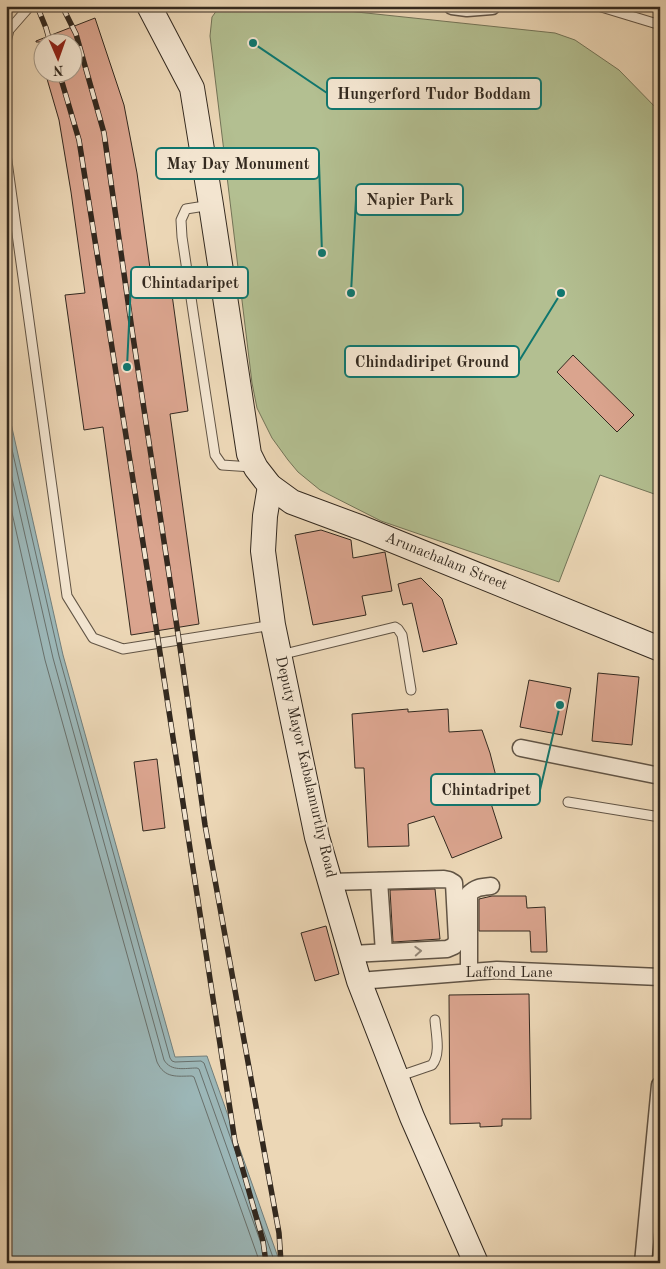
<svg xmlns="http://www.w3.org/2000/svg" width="666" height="1269" font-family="'Old Standard TT',serif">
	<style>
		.green { fill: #b3bf91; stroke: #737458 }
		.water { fill: #9cb7b8; stroke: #727e7b }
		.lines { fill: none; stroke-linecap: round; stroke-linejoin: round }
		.shore { stroke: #68706c; stroke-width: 1 }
		.building { fill: #daa48e; stroke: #33291f }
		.lane-casing { stroke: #615445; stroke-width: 11 }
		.street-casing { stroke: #615445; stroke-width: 19 }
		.secondary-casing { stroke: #33291f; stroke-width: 26 }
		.lane { stroke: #f3e5d0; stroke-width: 9 }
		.street { stroke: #f3e5d0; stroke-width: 16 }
		.secondary { stroke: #f3e5d0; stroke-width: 24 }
		.rail-casing { stroke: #33291f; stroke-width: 5.5 }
		.rail { stroke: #f3e5d0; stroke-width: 4; stroke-dasharray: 11; stroke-linecap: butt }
		.oneway { stroke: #938778 }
		.labels { text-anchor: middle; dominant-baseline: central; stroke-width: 4; stroke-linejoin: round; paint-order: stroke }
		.street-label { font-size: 15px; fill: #33291f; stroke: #f3e5d0 }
		.leader { fill: none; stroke: #0f766e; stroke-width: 2 }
		.callout-dot { fill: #0f766e; stroke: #f3e5d0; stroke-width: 2 }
		.callout { fill: #f3e5d0; stroke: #0f766e; stroke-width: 2 }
		.callout-label { font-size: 16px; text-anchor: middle; font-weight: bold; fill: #33291f }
	</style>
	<rect width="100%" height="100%" fill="#ecd7b6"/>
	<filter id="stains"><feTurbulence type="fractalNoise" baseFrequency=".004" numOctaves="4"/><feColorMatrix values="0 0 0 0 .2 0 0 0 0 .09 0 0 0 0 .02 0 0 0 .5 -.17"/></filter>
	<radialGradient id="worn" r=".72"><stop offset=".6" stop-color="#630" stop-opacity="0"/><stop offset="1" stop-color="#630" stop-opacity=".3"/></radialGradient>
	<polygon class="green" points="220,6 300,6 555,33 575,40 619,70 660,112 660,496 600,475 559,582 381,521 320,490 298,472 288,460 272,438 257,408 252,383 210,36 212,17"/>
	<polygon class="water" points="6,401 63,655 175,1057 207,1056 280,1263 9,1263 6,1252"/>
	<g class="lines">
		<g class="shore">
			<polyline points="6,423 59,656 170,1058 172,1061 175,1062 201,1061 204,1063 275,1263"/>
			<path d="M6 452 53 658 164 1060C171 1072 185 1068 197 1068L199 1069 268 1263"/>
			<path d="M6 486 45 660 157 1062C165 1079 177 1076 192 1076L194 1077 260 1263"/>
		</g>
	</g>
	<g class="building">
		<polygon points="95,18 124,105 137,173 152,283 170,280 188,411 170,414 199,624 131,635 103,427 84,430 65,295 85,293 71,192 59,120 45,72 72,72 72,42 36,42 36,41"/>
		<polygon points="573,355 634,415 617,432 557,372"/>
		<polygon points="321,530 351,540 353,558 385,552 392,591 362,596 366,615 313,625 295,535"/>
		<polygon points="421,578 442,599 457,644 423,652 412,603 403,605 398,584"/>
		<polygon points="598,673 639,677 632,745 592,741"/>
		<polygon points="529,680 571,688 562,735 520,727"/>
		<polygon points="408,709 408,712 448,709 449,732 482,730 490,753 500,792 488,794 502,838 452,858 434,816 408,824 409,846 368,847 364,768 355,768 352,714"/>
		<polygon points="157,759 165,828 143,831 134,762"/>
		<polygon points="435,889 440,939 393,942 390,890"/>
		<polygon points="492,896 526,896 527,908 545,907 547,952 531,952 530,931 479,931 479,899"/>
		<polygon points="326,926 339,974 315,981 301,933"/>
		<polygon points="529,994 531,1119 502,1119 502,1126 480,1127 480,1123 450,1124 449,995"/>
	</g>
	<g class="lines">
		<g class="lane-casing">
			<g id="lane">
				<polyline points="598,6 654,23"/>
				<polyline points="6,42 9,30 30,6"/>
				<polyline points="6,154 67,596 93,638 123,649 273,625"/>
				<polyline points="211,205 186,209 181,220 182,237 194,318 215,455 222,465 252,467"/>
				<polyline points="280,655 395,627 398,629 402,635 411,690"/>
				<polyline points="568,802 660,817"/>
				<path d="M397 1077 432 1065C441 1054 436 1034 435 1020"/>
			</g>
		</g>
		<g class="street-casing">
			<g id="street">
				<polyline points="452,6 467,8 492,6"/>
				<polyline points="521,748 660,776"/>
				<polyline points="379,881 384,952"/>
				<polyline points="330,882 444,879 449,880 454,883 457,940 454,946 447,949 352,954"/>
				<path d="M469 972V894C476 887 481 887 491 886"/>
				<polyline points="359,981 497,970 660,977"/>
				<polyline points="643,1263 660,1085"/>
			</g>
		</g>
		<g class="secondary-casing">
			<g id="secondary">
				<polyline points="149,6 192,88 211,205 249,454 256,468 270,486 292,502 362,528 660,649"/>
				<polyline points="270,486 265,516 263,551 273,625 317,837 359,981 412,1117 476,1263"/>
			</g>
		</g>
		<use href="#lane" class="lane"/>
		<use href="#street" class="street"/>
		<use href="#secondary" class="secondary"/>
		<g class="rail-casing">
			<g id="rail">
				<polyline points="37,6 46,28 50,42"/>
				<polyline points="62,6 76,34 104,133 132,330 183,667 205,825 279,1233 281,1263"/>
				<polyline points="59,72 79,140 147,568 235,1142 263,1241 266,1263"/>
			</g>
		</g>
		<use href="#rail" class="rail"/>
	</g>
	<defs><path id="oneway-chevron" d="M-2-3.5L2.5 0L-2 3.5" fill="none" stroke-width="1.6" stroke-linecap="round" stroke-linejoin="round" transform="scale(1.25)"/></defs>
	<use class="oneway" href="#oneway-chevron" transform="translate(418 951) rotate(-3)"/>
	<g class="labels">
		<g class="street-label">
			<text transform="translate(446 562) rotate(22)">Arunachalam Street</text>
			<text transform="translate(305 767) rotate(77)">Deputy Mayor Kabalamurthy Road</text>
			<text x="509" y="973">Laffond Lane</text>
		</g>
	</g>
	<path class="leader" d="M253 43L327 93M322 253L319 163M351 293L356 199M127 367L131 282M561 293L519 361M560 705L540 790"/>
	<g class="callout-dot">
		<circle cx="253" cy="43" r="5"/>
		<circle cx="322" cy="253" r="5"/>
		<circle cx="351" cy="293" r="5"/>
		<circle cx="127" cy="367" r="5"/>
		<circle cx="561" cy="293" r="5"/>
		<circle cx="560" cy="705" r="5"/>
	</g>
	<g class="callout">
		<rect x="327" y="78" width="214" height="31" rx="5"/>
		<rect x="156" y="148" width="163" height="31" rx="5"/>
		<rect x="356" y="184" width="107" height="31" rx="5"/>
		<rect x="131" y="267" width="117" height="31" rx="5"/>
		<rect x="345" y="346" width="174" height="31" rx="5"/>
		<rect x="431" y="774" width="109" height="31" rx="5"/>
	</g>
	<g class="callout-label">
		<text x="434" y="99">Hungerford Tudor Boddam</text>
		<text x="238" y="169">May Day Monument</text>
		<text x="410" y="205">Napier Park</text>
		<text x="190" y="288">Chintadaripet</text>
		<text x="432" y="367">Chindadiripet Ground</text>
		<text x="486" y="795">Chintadripet</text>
	</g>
	<rect width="666" height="1269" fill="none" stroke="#ecd7b6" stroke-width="25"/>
	<rect x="8" y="8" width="651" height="1254" fill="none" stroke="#33291f" stroke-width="2.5"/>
	<rect x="12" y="12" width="641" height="1244" fill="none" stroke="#33291f"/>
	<g transform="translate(58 58) rotate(178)"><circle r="24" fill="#f3e5d0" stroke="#a69a89"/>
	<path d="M0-4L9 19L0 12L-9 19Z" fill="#8f2418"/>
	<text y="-8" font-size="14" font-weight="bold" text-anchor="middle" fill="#33291f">N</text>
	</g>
	<rect width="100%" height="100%" filter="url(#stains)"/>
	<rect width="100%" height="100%" fill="url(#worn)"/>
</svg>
